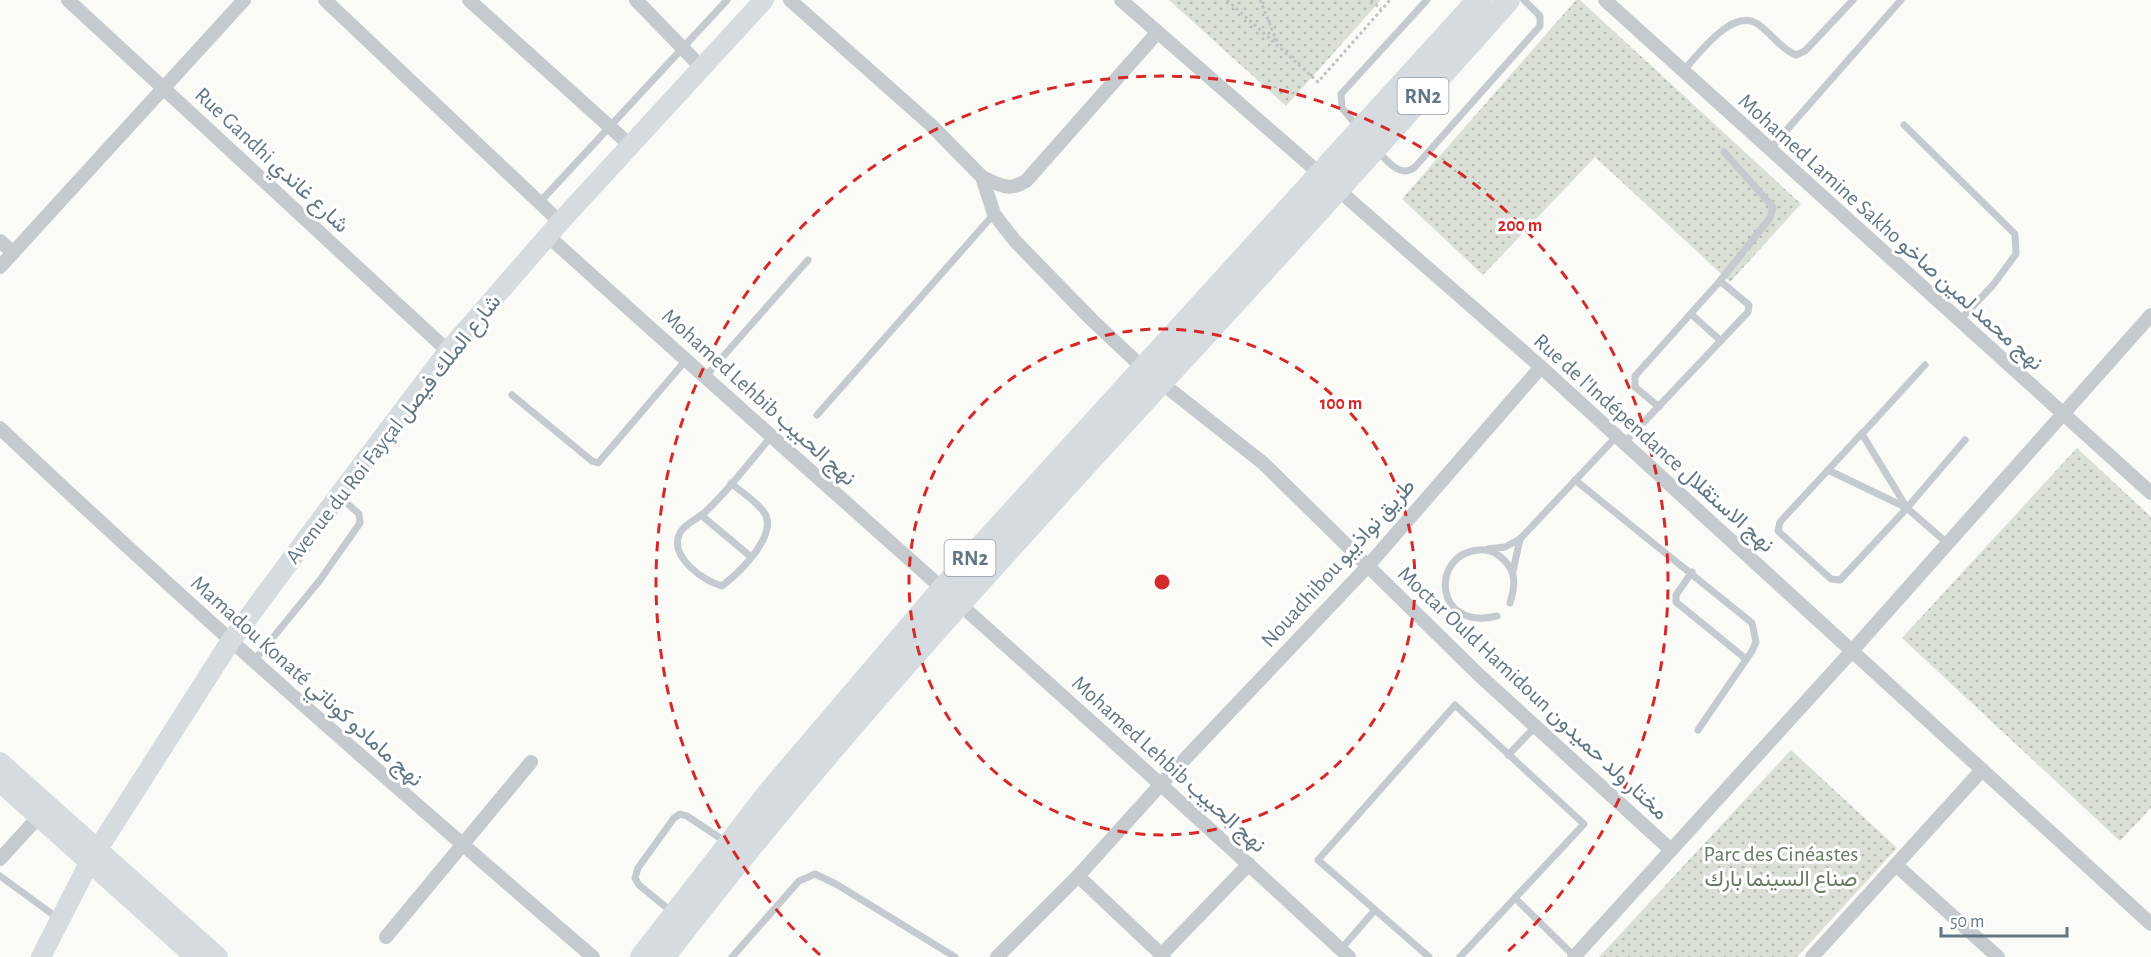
<svg xmlns="http://www.w3.org/2000/svg" width="2151" height="957" font-family="'Alegreya Sans',Vazirmatn,sans-serif">
	<style>
		.grass { fill: url(#grass-dots) }
		.lines { fill: none; stroke-linecap: round; stroke-linejoin: round }
		.path { stroke: #bfc2c5; stroke-width: 3; stroke-dasharray: 3 3; stroke-linecap: butt }
		.lane { stroke: #c5cace; stroke-width: 7 }
		.street { stroke: #c5cace; stroke-width: 14 }
		.secondary { stroke: #d6dbdf; stroke-width: 20 }
		.highway { stroke: #d6dbdf; stroke-width: 24 }
		.ring { fill: none; stroke: #d62828; stroke-width: 3; stroke-dasharray: 10 8 }
		.labels { text-anchor: middle; dominant-baseline: central; stroke-width: 6; stroke-linejoin: round; paint-order: stroke }
		.shield { fill: #fff; stroke: #929faa; stroke-width: 1.5 }
		.shield-label { font-size: 21px; font-weight: bold; fill: #637685 }
		.street-label { font-size: 22px; fill: #637685; stroke: #fff }
		.park-label { font-size: 22px; fill: #677b62; stroke: #fff }
		.centre { fill: #d62828; stroke: #fff; stroke-width: 3 }
		.ring-label { font-size: 18px; text-anchor: middle; font-weight: bold; fill: #d62828; stroke: #fff; stroke-width: 6; stroke-linejoin: round; paint-order: stroke }
	</style>
	<defs>
		<pattern id="grass-dots" width="8" height="8" patternUnits="userSpaceOnUse" patternTransform="scale(1.5)"><rect width="8" height="8" fill="#dae0d6"/><path d="M2 2h.1M6 6h.1" fill="none" stroke="#b4bab3" stroke-width="1.8" stroke-linecap="round"/></pattern>
	</defs>
	<rect width="100%" height="100%" fill="#fafaf7"/>
	<g class="grass">
		<polygon points="1169,0 1381,0 1286,106"/>
		<polygon points="1576,0 1580,0 1801,204 1730,282 1595,157 1483,275 1402,199"/>
		<polygon points="2077,448 2151,517 2151,808 2120,841 1902,638"/>
		<polygon points="1791,750 1897,848 1797,957 1599,957"/>
	</g>
	<g class="lines">
		<g class="path">
			<polyline points="1227,0 1318,82 1390,0"/>
			<polyline points="1260,0 1278,44"/>
			<polyline points="1371,0 1381,9"/>
		</g>
		<g class="lane">
			<path d="M1683 71C1698 55 1731 9 1756 23 1771 32 1779 48 1796 55L1805 51 1853 0"/>
			<polyline points="1904,125 2015,234 2016,254 1993,285 1959,321"/>
			<polyline points="1357,126 1342,108 1341,94 1427,0"/>
			<polyline points="1770,149 1901,0"/>
			<path d="M1377 151C1388 161 1400 179 1415 167L1540 26V16L1524 0"/>
			<polyline points="539,203 727,0"/>
			<polyline points="1691,314 1721,341"/>
			<polyline points="1925,365 1862,434 1907,508 1947,543"/>
			<polyline points="705,377 808,260"/>
			<polyline points="512,395 592,461 598,463 686,360"/>
			<polyline points="1659,407 1635,387 1635,376 1720,281 1770,218 1773,207 1724,152"/>
			<polyline points="817,415 994,214"/>
			<polyline points="1624,443 1748,312 1749,305 1720,281"/>
			<polyline points="1828,470 1863,432"/>
			<polyline points="1575,480 1752,623 1756,642 1752,651 1698,730"/>
			<path d="M731 483C741 492 755 500 763 511 781 533 739 573 722 586 703 581 670 557 679 535 682 526 695 520 703 514 728 492 749 462 771 437"/>
			<polyline points="1907,508 1828,470 1780,522 1778,531 1831,579 1840,580 1907,508 1965,440"/>
			<polyline points="701,515 750,556"/>
			<polyline points="1488,549 1505,547 1520,539 1616,437"/>
			<polyline points="1513,571 1520,539"/>
			<polyline points="1692,572 1676,595 1676,602 1746,659"/>
			<path d="M1497 616C1433 632 1430 553 1479 550 1488 549 1497 553 1504 560 1517 573 1515 586 1510 603"/>
			<polyline points="253,662 320,580 360,523 359,514 340,497"/>
			<polyline points="1508,755 1535,727"/>
			<polyline points="0,876 59,919"/>
			<polyline points="672,912 639,885 635,878 638,868 674,818 680,814 687,816 726,842"/>
			<polyline points="1341,949 1375,910"/>
			<polyline points="732,957 799,881 815,874 836,884 955,957"/>
			<polyline points="1429,957 1318,860 1455,705 1584,824 1515,898 1574,956"/>
			<polyline points="1460,957 1515,898"/>
		</g>
		<g class="street">
			<polyline points="68,0 448,351"/>
			<polyline points="325,0 560,222"/>
			<polyline points="469,0 630,145"/>
			<polyline points="636,0 702,68"/>
			<polyline points="790,0 931,125 982,177 994,214 1015,241 1091,319 1144,369 1263,463 1479,675 1671,850"/>
			<polyline points="1121,0 1541,367 2151,924"/>
			<polyline points="1605,0 2151,493"/>
			<path d="M982 177C1000 185 1008 192 1026 181L1157 33"/>
			<path d="M548 236C815 477 1086 713 1349 957"/>
			<polyline points="0,241 13,253"/>
			<polyline points="0,267 244,0"/>
			<path d="M0 428C192 610 392 784 593 957"/>
			<polyline points="0,859 43,812"/>
			<polyline points="1896,865 1998,957"/>
			<polyline points="1078,876 1164,957"/>
			<polyline points="386,937 531,762"/>
			<polyline points="1161,955 1249,864"/>
			<polyline points="997,957 1078,876 1162,783 1367,567 1541,367"/>
			<polyline points="1574,957 1851,652 2151,315"/>
			<polyline points="1812,957 1982,770"/>
		</g>
		<g class="secondary">
			<polyline points="0,762 218,957"/>
			<polyline points="0,782 195,957"/>
			<polyline points="41,957 89,863 230,642 339,495 448,351 560,222 764,0"/>
		</g>
		<g class="highway">
			<polyline points="642,957 770,792 942,590 1479,0"/>
			<path d="M663 957C818 755 991 567 1163 380 1279 254 1394 128 1508 0"/>
		</g>
	</g>
	<g class="ring">
		<circle cx="1162" cy="582" r="253"/>
		<path d="M820 955A506 506 0 1 1 1504 955"/>
	</g>
	<g class="labels">
		<g class="shield">
			<rect x="1397.5" y="78" width="51" height="36" rx="4.5"/>
			<rect x="944.5" y="540" width="51" height="36" rx="4.5"/>
		</g>
		<g class="shield-label">
			<text x="1423" y="96">RN2</text>
			<text x="970" y="558">RN2</text>
		</g>
		<g class="street-label">
			<text transform="translate(272 160) rotate(43)">Rue Gandhi شارع غاندي</text>
			<text transform="translate(1891 232) rotate(42)">Mohamed Lamine Sakho نهج محمد لمين صاخو</text>
			<text transform="translate(759 397) rotate(42)">Mohamed Lehbib نهج الحبيب</text>
			<text transform="translate(393 429) rotate(-52)">Avenue du Roi Fayçal شارع الملك فيصل</text>
			<text transform="translate(1654 443) rotate(42)">Rue de l'Indépendance نهج الاستقلال</text>
			<text transform="translate(1338 563) rotate(-48)">Nouadhibou طريق نواذيبو</text>
			<text transform="translate(307 681) rotate(42)">Mamadou Konaté نهج مامادو كوناتي</text>
			<text transform="translate(1533 693) rotate(43)">Moctar Ould Hamidoun مختار ولد حميدون</text>
			<text transform="translate(1169 764) rotate(42)">Mohamed Lehbib نهج الحبيب</text>
		</g>
		<g class="park-label">
			<text x="1781" y="854">Parc des Cinéastes<tspan x="1781" dy="25">صناع السينما بارك</tspan></text>
		</g>
	</g>
	<circle cx="1162" cy="582" r="9" class="centre"/>
	<g class="ring-label">
		<text x="1520" y="231">200 m</text>
		<text x="1341" y="409">100 m</text>
	</g>
	<path d="M1941 927v9h126v-9" fill="none" stroke="#637685" stroke-width="3"/>
	<text x="1950" y="927" font-size="18" fill="#637685" stroke="#ffffff" stroke-width="4.5" paint-order="stroke">50 m</text>
</svg>
